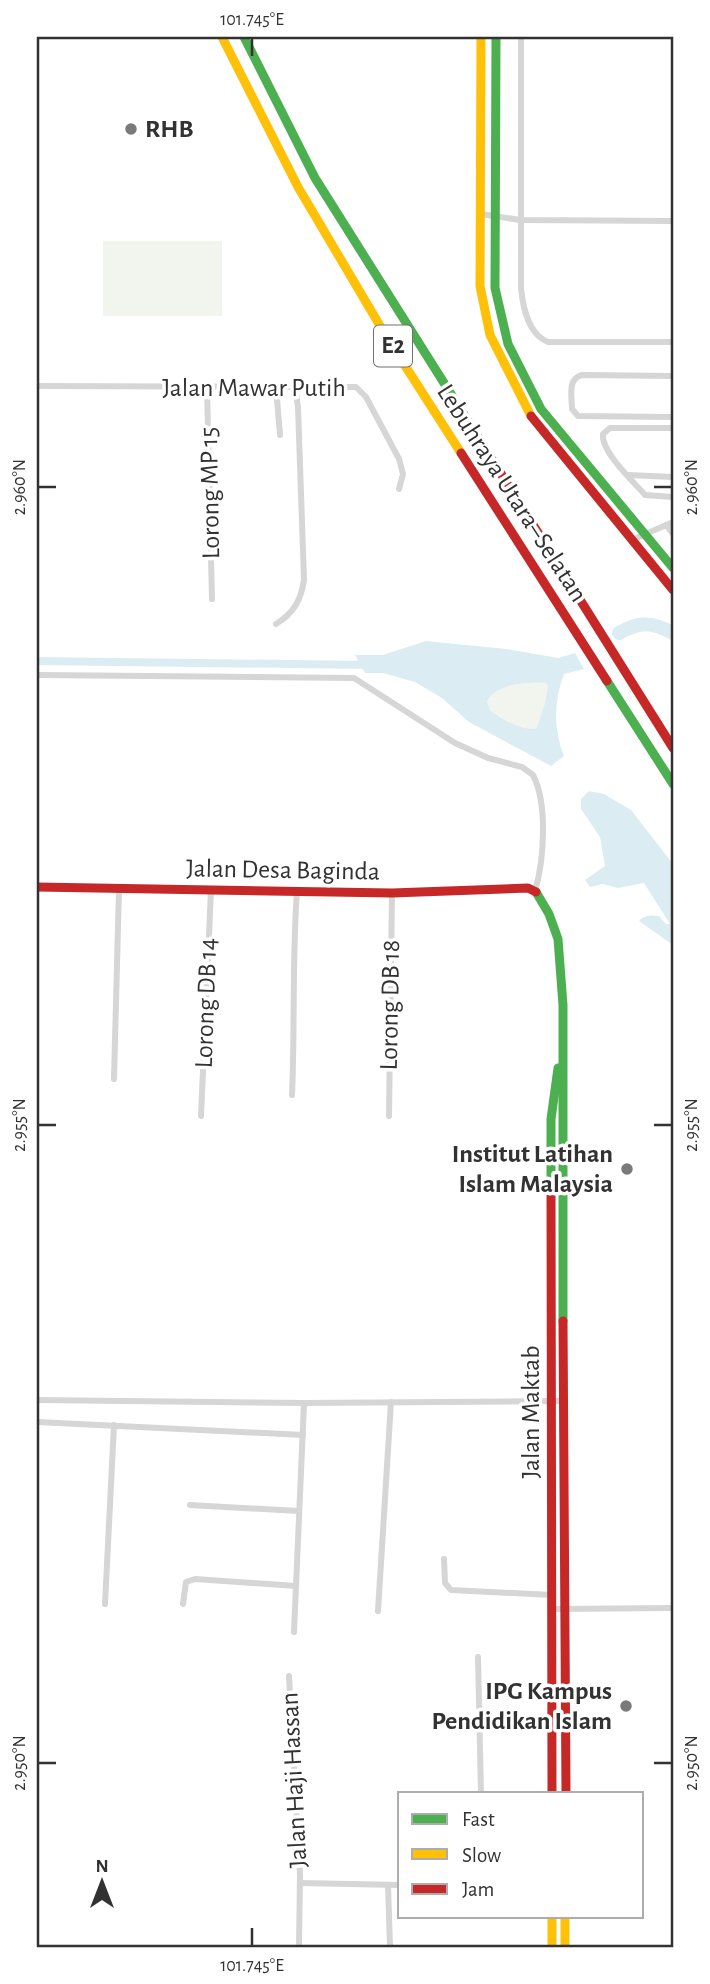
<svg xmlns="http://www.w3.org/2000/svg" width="710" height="1984" font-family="'Alegreya Sans',sans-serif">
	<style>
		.green { fill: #f2f5ed }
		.water { fill: #dbedf2; fill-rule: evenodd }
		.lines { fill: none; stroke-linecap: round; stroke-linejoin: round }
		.canal { stroke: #dbedf2; stroke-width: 8 }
		.river { stroke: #dbedf2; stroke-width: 14 }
		.street { stroke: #d6d6d6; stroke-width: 6 }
		.fast { stroke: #4caf50; stroke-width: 9 }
		.slow { stroke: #ffc107; stroke-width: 9 }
		.jam { stroke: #c62828; stroke-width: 9 }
		.ticks { fill: none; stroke: #323232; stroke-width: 2.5 }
		.poi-dot { fill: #7a7a7a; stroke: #fff; stroke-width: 2.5 }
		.labels { text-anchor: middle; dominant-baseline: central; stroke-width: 7; stroke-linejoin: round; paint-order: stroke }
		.shield { fill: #fff; stroke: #707070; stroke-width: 2 }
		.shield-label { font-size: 24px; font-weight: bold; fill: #323232 }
		.poi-label { font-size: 26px; font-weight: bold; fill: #323232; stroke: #fff; text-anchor: end }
		.street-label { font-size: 26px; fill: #323232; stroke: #fff }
		.neatline { fill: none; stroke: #323232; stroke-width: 2.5 }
		.ticks-label { font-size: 18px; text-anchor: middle; fill: #323232 }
	</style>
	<rect width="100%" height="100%" fill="#fff"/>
	<g class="green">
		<rect x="103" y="241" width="119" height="75"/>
		<path d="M544 682 548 684 545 703 536 729C517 729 505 719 490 710L487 701C499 682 523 684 544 682Z"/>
	</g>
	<g class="water">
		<path d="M426 641 506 649 558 658 575 653 584 669 564 674C554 701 553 728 564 756L551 766 469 722 442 698 415 682 383 673H365L355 655H383ZM544 682 548 685 545 703 536 729C518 729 504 720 490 710L487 701C499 682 524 684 544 682Z"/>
		<path d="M589 791 604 794 631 810 673 864V945L639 921C644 915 652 915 659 916L666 924H670L644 883 618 888 603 884 590 887 585 880 605 866 600 837 581 809V799Z"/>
	</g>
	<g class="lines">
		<polyline class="canal" points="37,661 370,665"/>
		<path class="river" d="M619 633C641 621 652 622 673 633"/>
		<g class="street">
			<path d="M521 37V288C523 308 528 334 548 342H673"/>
			<polyline points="481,214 520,220 673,221"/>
			<path d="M673 376 582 375C567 379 572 396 572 409L578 416 673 417"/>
			<polyline points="37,386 356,387 366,397 399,459 403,474 399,489"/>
			<polyline points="207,387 212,599"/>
			<polyline points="276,387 280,435"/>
			<path d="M673 428H610L603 434C601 452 633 481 645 495L673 497"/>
			<polyline points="628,475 673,477"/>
			<polyline points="666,525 673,534"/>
			<polyline points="632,540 673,522"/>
			<path d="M276 624C294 613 301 600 304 580L298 407 295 387"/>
			<path d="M37 675 354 678 455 743 488 758 522 767 533 775C548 804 544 861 535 891"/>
			<polyline points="114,1079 119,888"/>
			<path d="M292 1095C295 1026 292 959 297 891"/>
			<polyline points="201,1116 211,890"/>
			<polyline points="389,1116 392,893"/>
			<polyline points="37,1400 304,1403 563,1401"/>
			<polyline points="37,1422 303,1435"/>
			<polyline points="190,1505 299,1511"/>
			<polyline points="444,1559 445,1583 451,1590 552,1595"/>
			<polyline points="105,1604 114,1425"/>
			<polyline points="183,1604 186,1582 195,1579 296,1586"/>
			<polyline points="552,1609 673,1608"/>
			<polyline points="378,1611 391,1402"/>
			<polyline points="294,1632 304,1403"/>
			<polyline points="478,1657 481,1793"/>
			<polyline points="289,1676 300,1875 299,1947"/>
			<polyline points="300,1883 400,1885"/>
			<polyline points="388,1885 390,1947"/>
		</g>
		<g class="fast">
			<polyline points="244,37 315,178 478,437"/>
			<polyline points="496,37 495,288 508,344 541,409 673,568"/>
			<polyline points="607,681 673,784"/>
			<polyline points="536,892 549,914 558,939 563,1005 563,1321"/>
			<polyline points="551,1185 551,1119 558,1068"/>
		</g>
		<g class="slow">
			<polyline points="222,37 298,187 386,336 461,453"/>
			<polyline points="481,37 480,286 490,335 531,416"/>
			<polyline points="552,1916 552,1947"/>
			<polyline points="565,1916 565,1947"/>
		</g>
		<g class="jam">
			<polyline points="531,416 673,590"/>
			<polyline points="478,437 673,748"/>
			<polyline points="461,453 607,681"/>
			<polyline points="37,887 392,893 528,888 536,892"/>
			<polyline points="551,1185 552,1793"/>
			<polyline points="563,1321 566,1793"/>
		</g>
	</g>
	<path class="ticks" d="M252 38V56M38 487H56M654 487H672M38 1125H56M654 1125H672M38 1763H56M654 1763H672M252 1928V1946"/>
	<g class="poi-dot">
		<circle cx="131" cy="129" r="7"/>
		<circle cx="627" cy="1169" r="7"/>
		<circle cx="626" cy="1706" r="7"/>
	</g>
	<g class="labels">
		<rect class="shield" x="374" y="325.5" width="38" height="41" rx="5"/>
		<g class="shield-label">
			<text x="393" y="346">E2</text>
		</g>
		<g class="poi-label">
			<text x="145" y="129" text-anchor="start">RHB</text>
			<text x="613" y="1154">Institut Latihan<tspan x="613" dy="30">Islam Malaysia</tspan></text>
			<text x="612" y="1691">IPG Kampus<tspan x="612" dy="30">Pendidikan Islam</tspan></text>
		</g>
		<g class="street-label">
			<text x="254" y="388">Jalan Mawar Putih</text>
			<text transform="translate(210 493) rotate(-91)">Lorong MP 15</text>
			<text transform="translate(512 493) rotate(57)">Lebuhraya Utara–Selatan</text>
			<text transform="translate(283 870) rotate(1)">Jalan Desa Baginda</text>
			<text transform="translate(206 1003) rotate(-88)">Lorong DB 14</text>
			<text transform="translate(390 1005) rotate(-89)">Lorong DB 18</text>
			<text transform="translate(531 1412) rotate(-90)">Jalan Maktab</text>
			<text transform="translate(294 1780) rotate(-93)">Jalan Haji Hassan</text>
		</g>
	</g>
	<rect width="710" height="1984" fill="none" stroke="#ffffff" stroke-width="77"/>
	<rect x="398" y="1792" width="245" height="126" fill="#ffffff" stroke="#adadad" stroke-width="2"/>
	<rect x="412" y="1814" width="35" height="10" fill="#4caf50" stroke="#adadad" stroke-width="2"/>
	<text x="462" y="1826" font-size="21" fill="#323232">Fast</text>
	<rect x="412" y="1849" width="35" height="10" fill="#ffc107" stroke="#adadad" stroke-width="2"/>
	<text x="462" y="1862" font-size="21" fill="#323232">Slow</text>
	<rect x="412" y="1884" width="35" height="10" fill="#c62828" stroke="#adadad" stroke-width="2"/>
	<text x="462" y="1896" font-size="21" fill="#323232">Jam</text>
	<g transform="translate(102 1882)" stroke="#ffffff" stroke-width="5" paint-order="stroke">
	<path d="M0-5L12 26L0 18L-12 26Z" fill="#323232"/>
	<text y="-10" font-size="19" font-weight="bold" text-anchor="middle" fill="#323232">N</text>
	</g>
	<rect x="38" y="38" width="634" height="1908" class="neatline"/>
	<g class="ticks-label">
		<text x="252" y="25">101.745°E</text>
		<text transform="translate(19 487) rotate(-90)" y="6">2.960°N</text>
		<text transform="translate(691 487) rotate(-90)" y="6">2.960°N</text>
		<text transform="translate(19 1125) rotate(-90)" y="6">2.955°N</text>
		<text transform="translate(691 1125) rotate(-90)" y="6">2.955°N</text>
		<text transform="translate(19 1763) rotate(-90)" y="6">2.950°N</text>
		<text transform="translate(691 1763) rotate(-90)" y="6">2.950°N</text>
		<text x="252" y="1971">101.745°E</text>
	</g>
</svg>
